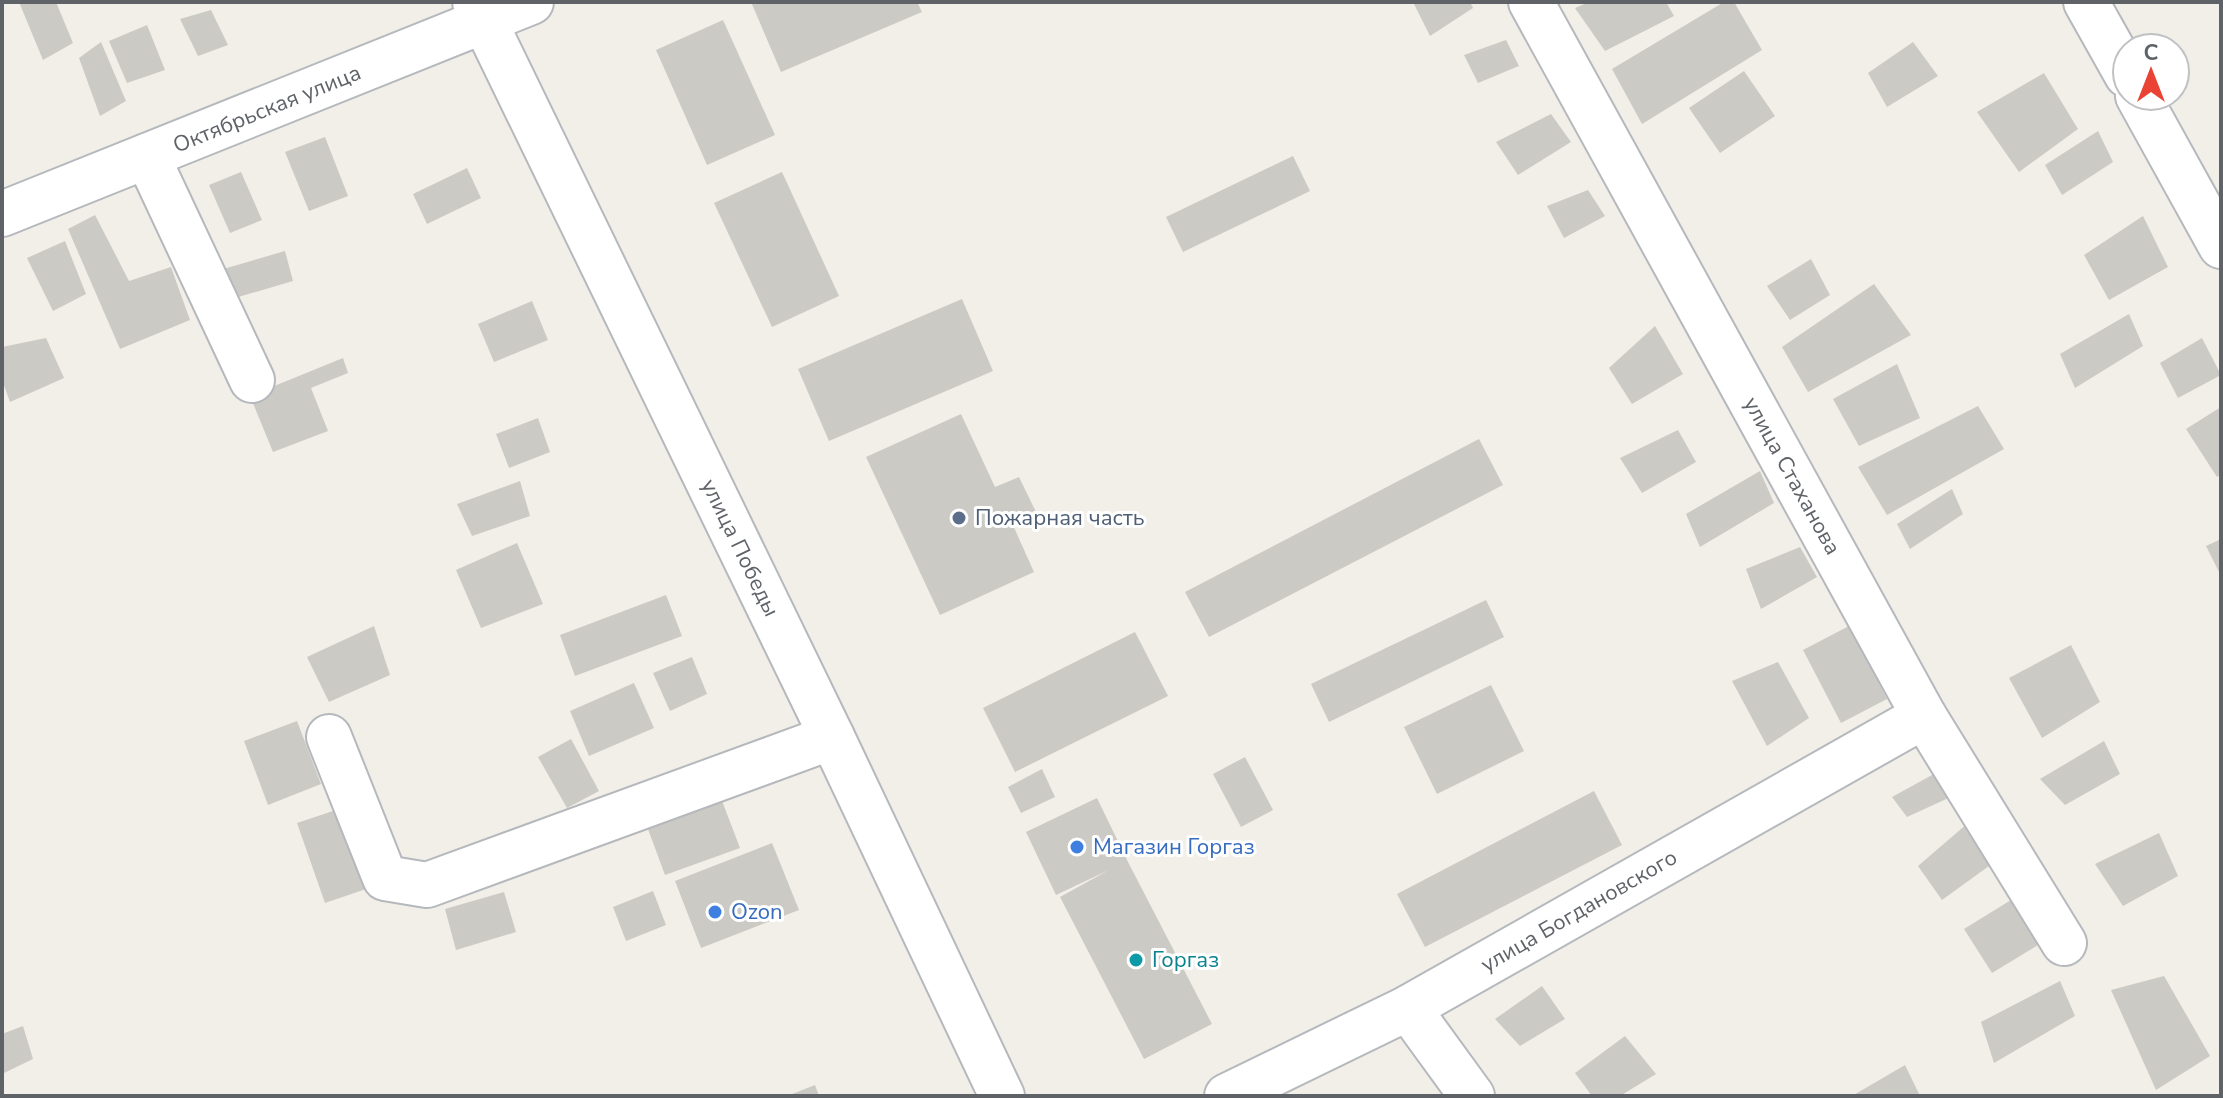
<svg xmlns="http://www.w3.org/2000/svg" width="2223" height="1098" font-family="'Nunito Sans',sans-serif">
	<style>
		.building { fill: #cccac5 }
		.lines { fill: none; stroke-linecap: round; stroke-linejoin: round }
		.minor-casing { stroke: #b5b8bc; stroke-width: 48 }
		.minor { stroke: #fff; stroke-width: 44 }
		.service-dot { fill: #5c6f8a; stroke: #fff; stroke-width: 3 }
		.shop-dot { fill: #3f7fe0; stroke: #fff; stroke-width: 3 }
		.culture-dot { fill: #0f9aa8; stroke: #fff; stroke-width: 3 }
		.labels { text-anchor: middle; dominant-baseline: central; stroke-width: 6; stroke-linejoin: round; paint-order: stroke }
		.street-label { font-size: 22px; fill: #5f6368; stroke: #fff }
		.service-label { font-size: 22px; fill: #4e5e75; stroke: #fff; text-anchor: start }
		.shop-label { font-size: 22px; fill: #366cbe; stroke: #fff; text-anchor: start }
		.culture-label { font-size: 22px; fill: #0d838f; stroke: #fff; text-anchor: start }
	</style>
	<rect width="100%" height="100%" fill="#f1efe8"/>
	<g class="building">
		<polygon points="19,2 56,2 73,43 43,60"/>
		<polygon points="751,2 917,2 922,12 781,72"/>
		<polygon points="1413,2 1470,2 1473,8 1430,36"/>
		<polygon points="1589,2 1666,2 1674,16 1605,51 1575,8"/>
		<polygon points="1724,2 1734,2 1762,50 1642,124 1612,69"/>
		<polygon points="211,10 228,45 198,56 180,19"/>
		<polygon points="723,20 775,135 707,165 656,50"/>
		<polygon points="147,25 165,70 127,83 109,41"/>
		<polygon points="1506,40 1519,66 1478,83 1464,55"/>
		<polygon points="101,42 126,101 100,116 79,58"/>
		<polygon points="1913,42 1938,76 1887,107 1868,73"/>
		<polygon points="1744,71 1775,116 1720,153 1689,108"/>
		<polygon points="2044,73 2078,129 2019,172 1977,112"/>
		<polygon points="1551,114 1571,142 1518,175 1496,142"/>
		<polygon points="2098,131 2113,162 2062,195 2045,165"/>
		<polygon points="325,137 348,196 309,211 285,152"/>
		<polygon points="1293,156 1310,191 1183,252 1166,217"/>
		<polygon points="467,168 481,198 427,224 413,194"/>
		<polygon points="241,172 262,220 230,233 209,185"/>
		<polygon points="782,172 839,296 772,327 714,203"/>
		<polygon points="1588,190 1605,216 1564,238 1547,206"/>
		<polygon points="95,215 129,281 171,267 190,320 120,349 68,229"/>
		<polygon points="2143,216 2168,267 2109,300 2084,255"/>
		<polygon points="65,241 86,294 53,311 27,258"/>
		<polygon points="285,251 293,281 228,300 220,270"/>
		<polygon points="1811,259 1830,295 1790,320 1767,286"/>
		<polygon points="1874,284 1911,335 1808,392 1782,347"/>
		<polygon points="962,299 993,371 829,441 798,369"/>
		<polygon points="532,301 548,340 494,362 478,324"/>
		<polygon points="2129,314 2143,346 2075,388 2060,354"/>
		<polygon points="1655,326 1683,374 1632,404 1609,368"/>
		<polygon points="46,338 64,378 10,402 2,380 2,347"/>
		<polygon points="2202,338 2221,375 2178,398 2160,363"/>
		<polygon points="343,358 348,373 311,388 328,431 273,452 250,396"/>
		<polygon points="1897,364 1920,418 1859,446 1833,399"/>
		<polygon points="1978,406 2004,449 1887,515 1858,467"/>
		<polygon points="2221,407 2221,474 2217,477 2186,429"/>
		<polygon points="961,414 995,487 1019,477 1036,512 1012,523 1034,572 940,615 866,457"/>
		<polygon points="538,418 550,452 509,468 496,434"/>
		<polygon points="1678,430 1696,462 1642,493 1620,458"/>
		<polygon points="1479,439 1503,485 1209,637 1185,592"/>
		<polygon points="1760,471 1774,503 1700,547 1686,514"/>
		<polygon points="520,481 530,516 472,536 457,504"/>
		<polygon points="1952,489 1963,514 1910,549 1897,524"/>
		<polygon points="2221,539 2221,576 2206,546"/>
		<polygon points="517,543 543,604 481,628 456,570"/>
		<polygon points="1800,547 1817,577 1761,609 1746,569"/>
		<polygon points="666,595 682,636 575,676 560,635"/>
		<polygon points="1486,600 1504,637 1329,722 1311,684"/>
		<polygon points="374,626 390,675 329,702 307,657"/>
		<polygon points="1849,626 1887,699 1841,723 1803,650"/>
		<polygon points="1135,632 1168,696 1015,772 983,708"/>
		<polygon points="2071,645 2100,702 2042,738 2009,678"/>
		<polygon points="692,657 707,694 670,711 653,673"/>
		<polygon points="1778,662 1809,718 1767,746 1732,681"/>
		<polygon points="634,683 654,728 589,756 570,711"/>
		<polygon points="1491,685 1524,751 1437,794 1404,727"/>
		<polygon points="297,721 321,784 268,805 244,741"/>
		<polygon points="571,739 599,791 567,808 538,757"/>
		<polygon points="2104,741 2120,774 2065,805 2040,779"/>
		<polygon points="1245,757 1273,810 1241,827 1213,774"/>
		<polygon points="1042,769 1055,797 1021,813 1008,787"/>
		<polygon points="1943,769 1955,795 1907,817 1892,797"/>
		<polygon points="1594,791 1622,845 1425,947 1397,894"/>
		<polygon points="719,793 740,848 665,875 645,821"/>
		<polygon points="1097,798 1128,862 1212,1024 1144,1059 1060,897 1109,870 1056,895 1026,832"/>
		<polygon points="342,808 369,888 325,903 297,823"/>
		<polygon points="1968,823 1989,866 1942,900 1918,866"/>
		<polygon points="2159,833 2178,876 2123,906 2095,864"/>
		<polygon points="772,843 799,910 701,948 675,881"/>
		<polygon points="653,891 666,925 626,941 613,907"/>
		<polygon points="504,892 516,932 456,950 445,909"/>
		<polygon points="2011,900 2038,945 1992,973 1964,929"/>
		<polygon points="2164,976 2210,1056 2156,1090 2111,990"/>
		<polygon points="2060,981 2075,1016 1994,1063 1981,1022"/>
		<polygon points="1542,986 1565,1019 1520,1046 1495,1019"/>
		<polygon points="23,1026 33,1059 2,1074 2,1034"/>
		<polygon points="1625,1036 1656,1074 1620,1096 1592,1096 1575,1073"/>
		<polygon points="1905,1065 1920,1096 1852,1096"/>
		<polygon points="815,1085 819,1096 787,1096"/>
	</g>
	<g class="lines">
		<g class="minor-casing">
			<g id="minor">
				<polyline points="475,2 832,737 1002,1096"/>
				<polyline points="1531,2 1924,716 2064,943"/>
				<polyline points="2086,2 2127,75"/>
				<polyline points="2138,96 2221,246"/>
				<polyline points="147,156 252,380"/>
				<polyline points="2,214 531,2"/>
				<polyline points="329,737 385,878 427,885 832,737"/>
				<polyline points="1408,1008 1472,1096"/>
				<polyline points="1227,1096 1408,1008 1924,716"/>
			</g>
		</g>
		<use href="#minor" class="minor"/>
	</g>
	<circle class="service-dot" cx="959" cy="518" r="8"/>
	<g class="shop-dot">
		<circle cx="1077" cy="847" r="8"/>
		<circle cx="715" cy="912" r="8"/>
	</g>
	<circle class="culture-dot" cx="1136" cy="960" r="8"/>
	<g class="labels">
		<g class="street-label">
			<text transform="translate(267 109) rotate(-22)">Октябрьская улица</text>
			<text transform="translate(1792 476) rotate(61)">улица Стаханова</text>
			<text transform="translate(740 548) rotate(64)">улица Победы</text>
			<text transform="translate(1579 911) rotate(-30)">улица Богдановского</text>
		</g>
		<g class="service-label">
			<text x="975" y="518">Пожарная часть</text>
		</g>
		<g class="shop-label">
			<text x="1093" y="847">Магазин Горгаз</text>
			<text x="731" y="912">Ozon</text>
		</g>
		<g class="culture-label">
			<text x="1152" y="960">Горгаз</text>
		</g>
	</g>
	<rect width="2223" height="1098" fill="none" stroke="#5f6368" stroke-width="8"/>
	<g transform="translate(2151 72)"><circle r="38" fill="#ffffff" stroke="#bfc1c3" stroke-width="2"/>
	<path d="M0-6L14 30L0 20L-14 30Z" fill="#ea4335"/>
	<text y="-12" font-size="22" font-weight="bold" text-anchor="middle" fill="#5f6368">С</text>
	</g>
</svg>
